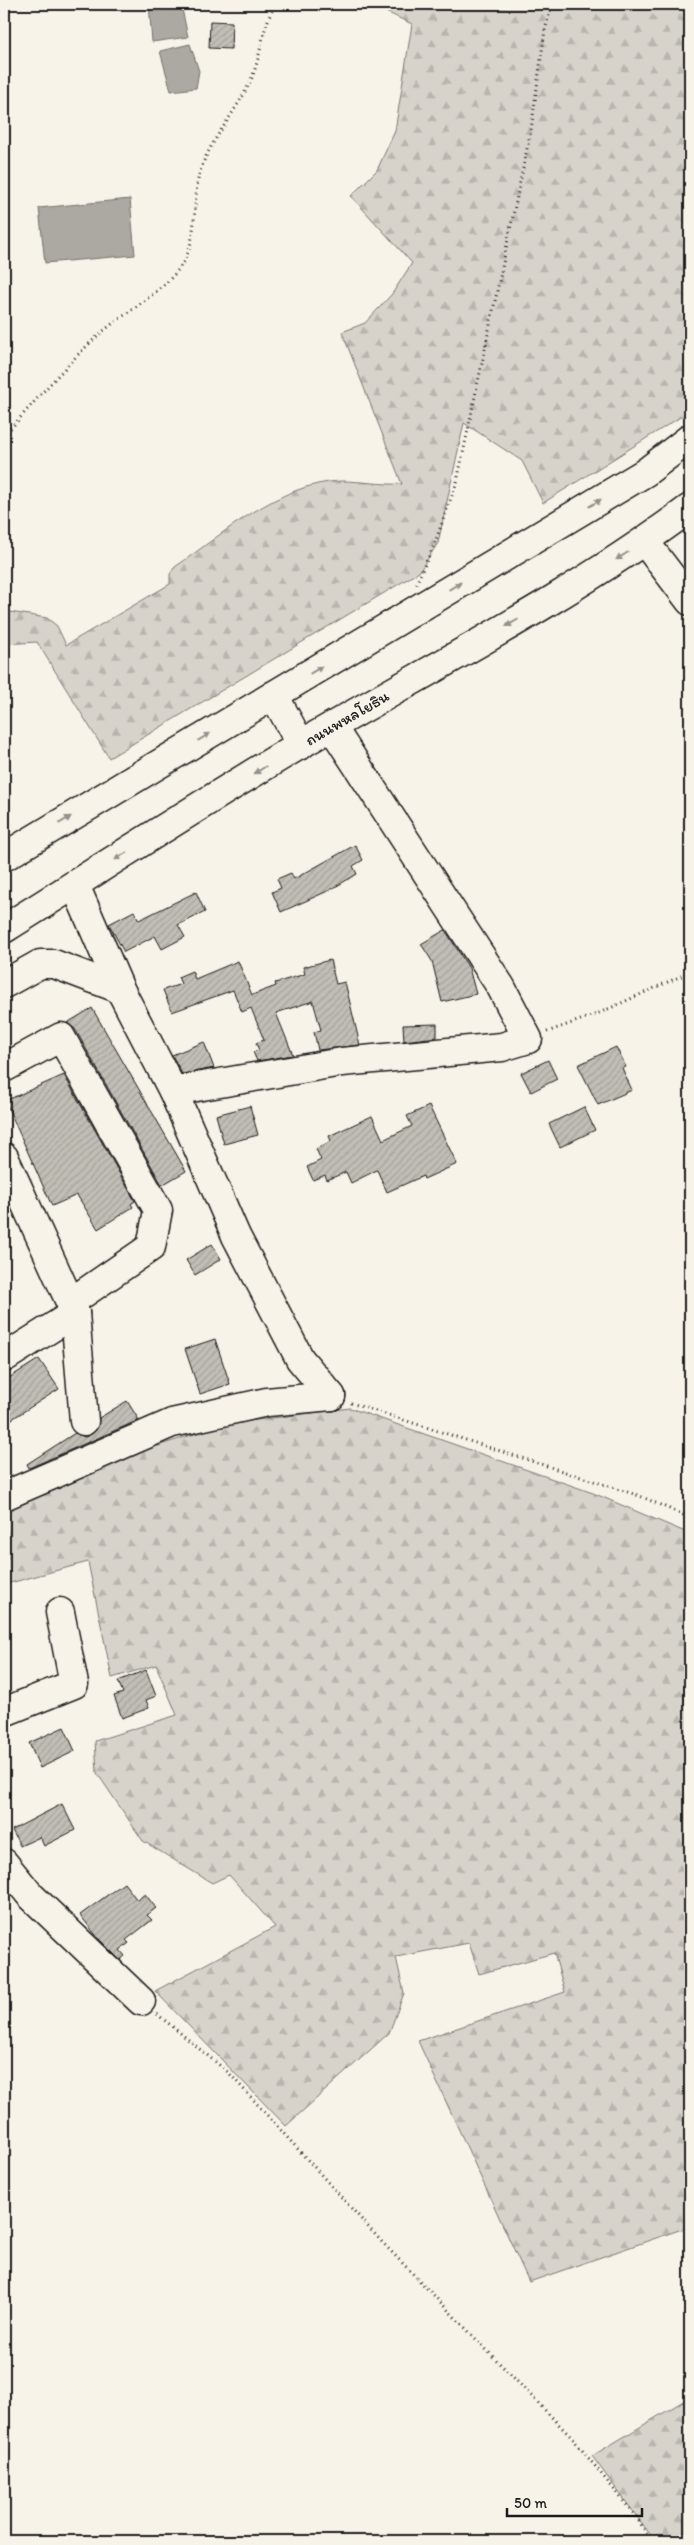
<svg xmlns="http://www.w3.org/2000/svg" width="694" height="2545" font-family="Itim,'Playpen Sans Thai',sans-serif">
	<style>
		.forest { fill: url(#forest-firs); stroke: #7a7874 }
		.water { fill: #aca9a2; stroke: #72716c }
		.building { fill: url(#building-hatch); stroke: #1c1c1c }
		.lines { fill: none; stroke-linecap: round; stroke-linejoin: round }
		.minor-casing { stroke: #1c1c1c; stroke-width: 31 }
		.highway-casing { stroke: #1c1c1c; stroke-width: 31 }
		.path { stroke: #1c1c1c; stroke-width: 3; stroke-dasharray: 1 4; stroke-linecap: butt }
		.minor { stroke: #f7f3e8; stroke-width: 28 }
		.highway { stroke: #f7f3e8; stroke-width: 28 }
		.oneway { fill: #94928c }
		.labels { text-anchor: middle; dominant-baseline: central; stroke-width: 5; stroke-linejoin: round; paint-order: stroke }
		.street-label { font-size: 16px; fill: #1c1c1c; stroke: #f7f3e8 }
	</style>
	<defs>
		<pattern id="forest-firs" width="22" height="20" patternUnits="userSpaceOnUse" patternTransform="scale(1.25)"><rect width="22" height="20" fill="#d7d3cb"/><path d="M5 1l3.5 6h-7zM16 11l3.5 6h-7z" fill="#b8b5ae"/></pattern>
		<pattern id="building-hatch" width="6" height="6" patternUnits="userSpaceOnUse" patternTransform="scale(1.25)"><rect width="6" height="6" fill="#c0beb5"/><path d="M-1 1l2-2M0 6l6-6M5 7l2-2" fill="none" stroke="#a4a39b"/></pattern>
	</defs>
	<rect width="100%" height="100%" fill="#f7f3e8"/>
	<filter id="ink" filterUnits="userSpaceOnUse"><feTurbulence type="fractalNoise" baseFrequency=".02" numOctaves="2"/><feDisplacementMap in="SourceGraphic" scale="10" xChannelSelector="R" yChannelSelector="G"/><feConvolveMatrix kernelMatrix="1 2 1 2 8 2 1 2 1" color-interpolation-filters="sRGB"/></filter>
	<g filter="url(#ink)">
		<g class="forest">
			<path d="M394 4H690V411L543 503 522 461 464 423 438 543 419 572 109 758 37 642 4 644V611L47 618 57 626 66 645 170 584V574L175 567C223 534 279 483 341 481 361 481 382 485 402 484L342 332 365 323 392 294 412 263 351 196 377 170 395 131 412 24 386 12Z"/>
			<polygon points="350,1408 593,1493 690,1534 690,2233 685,2228 529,2282 418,2041 565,1992 554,1953 479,1974 469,1943 396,1957 404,1993 389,2033 286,2126 155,1991 275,1927 229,1875 212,1883 143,1841 97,1773 95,1741 177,1715 156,1665 112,1678 88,1562 10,1583 4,1588 4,1511 98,1465 226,1424"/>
			<polygon points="690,2397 690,2541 655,2541 592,2456"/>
		</g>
		<g class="water">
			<polygon points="149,4 181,4 188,37 152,42"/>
			<polygon points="190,44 199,71 196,88 171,91 160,51"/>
			<polygon points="130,199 135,255 45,263 39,208"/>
		</g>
		<g class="building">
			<polygon points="210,21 232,22 231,49 209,48"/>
			<polygon points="355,845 363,860 353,866 357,874 330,890 281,912 272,892 281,888 277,879 291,873 294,879"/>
			<polygon points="196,892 205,912 178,925 185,937 162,949 155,936 124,952 109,924 134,911 139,920"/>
			<polygon points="445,930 469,968 476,994 442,1002 432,961 421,944"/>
			<polygon points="330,960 336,984 345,982 360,1045 318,1050 314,1032 321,1030 313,1001 276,1013 293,1055 257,1061 253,1052 259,1050 256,1043 264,1040 251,1008 242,1012 233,990 172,1012 163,990 181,984 178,977 192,971 195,979 238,961 252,995 276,986 275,983 305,974 303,967"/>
			<polygon points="92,1008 186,1171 162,1185 75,1029 67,1023"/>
			<polygon points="437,1024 437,1037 404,1041 403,1025"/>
			<polygon points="204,1042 214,1068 182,1074 172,1055"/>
			<polygon points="616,1047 626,1067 622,1068 632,1090 598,1105 578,1065"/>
			<polygon points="548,1060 557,1079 531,1092 521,1073"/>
			<polygon points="64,1075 135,1201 131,1204 133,1207 98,1229 77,1195 52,1206 5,1101"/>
			<polygon points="250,1106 258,1135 224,1144 216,1115"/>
			<polygon points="429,1106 457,1164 424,1179 423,1176 387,1192 377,1170 351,1183 346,1172 327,1180 325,1175 313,1180 307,1167 321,1160 316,1149 331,1141 329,1136 372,1116 383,1140 412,1126 407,1116"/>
			<polygon points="584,1107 595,1130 560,1147 549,1124"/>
			<polygon points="212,1244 221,1259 195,1275 186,1260"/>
			<polygon points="215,1339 230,1384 200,1394 185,1349"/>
			<polygon points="39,1359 59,1389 4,1424 4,1381"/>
			<polygon points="127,1401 139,1420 29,1468 27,1464 75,1433 85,1437 92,1434 98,1427 99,1418"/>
			<polygon points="146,1670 156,1696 146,1700 149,1708 122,1718 114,1696 123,1693 118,1681"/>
			<polygon points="64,1727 75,1751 40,1768 29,1743"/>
			<polygon points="62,1804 75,1830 44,1846 40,1837 20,1846 12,1830"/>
			<polygon points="124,1883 137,1900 145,1894 156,1908 147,1915 152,1920 126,1940 129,1943 120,1950 125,1956 120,1960 99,1939 80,1915"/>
		</g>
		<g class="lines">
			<g class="minor-casing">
				<g id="minor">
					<polyline points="645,542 690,601"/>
					<polyline points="75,885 120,989 173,1091 236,1236 300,1359 331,1396"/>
					<polyline points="4,984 40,964 54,964 120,989"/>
					<polyline points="4,1068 61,1037 158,1210 151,1247 71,1302"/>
					<polyline points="173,1091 342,1062 502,1047 528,1039 501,987 332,727"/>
					<polyline points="4,1157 75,1313 84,1421"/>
					<polyline points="4,1358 75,1313"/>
					<polyline points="4,1496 172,1423 267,1402 331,1396"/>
					<polyline points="4,1712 74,1684 60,1612"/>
					<polyline points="4,1863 30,1895 141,2001"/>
				</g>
			</g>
			<g class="highway-casing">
				<g id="highway">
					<polyline points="274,695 301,745"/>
					<polyline points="4,857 646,472 690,438"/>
					<path d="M4 929C103 867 202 803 303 743 433 667 569 598 690 508"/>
				</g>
			</g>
			<g class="path">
				<path d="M4 436C35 401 67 363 102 332 127 311 172 287 186 257 197 235 193 199 199 175 208 140 242 107 254 72 262 49 263 24 276 4"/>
				<polyline points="416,584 434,545 457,482 531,130 545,30 552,4"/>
				<polyline points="547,1032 597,1014 690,972"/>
				<polyline points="351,1403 640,1496 690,1518"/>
				<polyline points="157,2014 229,2073 381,2241 573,2439 638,2519 651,2541"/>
			</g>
			<use href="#minor" class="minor"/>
			<use href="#highway" class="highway"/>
		</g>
		<defs><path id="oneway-solid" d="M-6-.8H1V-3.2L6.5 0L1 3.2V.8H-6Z" transform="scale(1.25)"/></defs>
		<g class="oneway">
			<use href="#oneway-solid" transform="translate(595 503) rotate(-31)"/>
			<use href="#oneway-solid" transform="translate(622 556) rotate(148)"/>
			<use href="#oneway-solid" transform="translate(455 586) rotate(-31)"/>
			<use href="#oneway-solid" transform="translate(512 623) rotate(150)"/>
			<use href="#oneway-solid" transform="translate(316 670) rotate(-31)"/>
			<use href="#oneway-solid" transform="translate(204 737) rotate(-31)"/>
			<use href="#oneway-solid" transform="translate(260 770) rotate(148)"/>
			<use href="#oneway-solid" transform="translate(65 820) rotate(-31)"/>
			<use href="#oneway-solid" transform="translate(121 856) rotate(148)"/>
		</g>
	</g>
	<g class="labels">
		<g class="street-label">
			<text transform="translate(347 718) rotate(-30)">ถนนพหลโยธิน</text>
		</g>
	</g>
	<rect width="694" height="2545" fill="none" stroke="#f7f3e8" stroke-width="20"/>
	<rect x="10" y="10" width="674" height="2525" fill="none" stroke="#1c1c1c" stroke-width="2" filter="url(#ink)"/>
	<path d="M507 2508v8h135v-8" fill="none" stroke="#1c1c1c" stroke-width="2.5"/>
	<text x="514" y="2508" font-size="15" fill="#1c1c1c" stroke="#f7f3e8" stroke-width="4" paint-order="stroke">50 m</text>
</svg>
